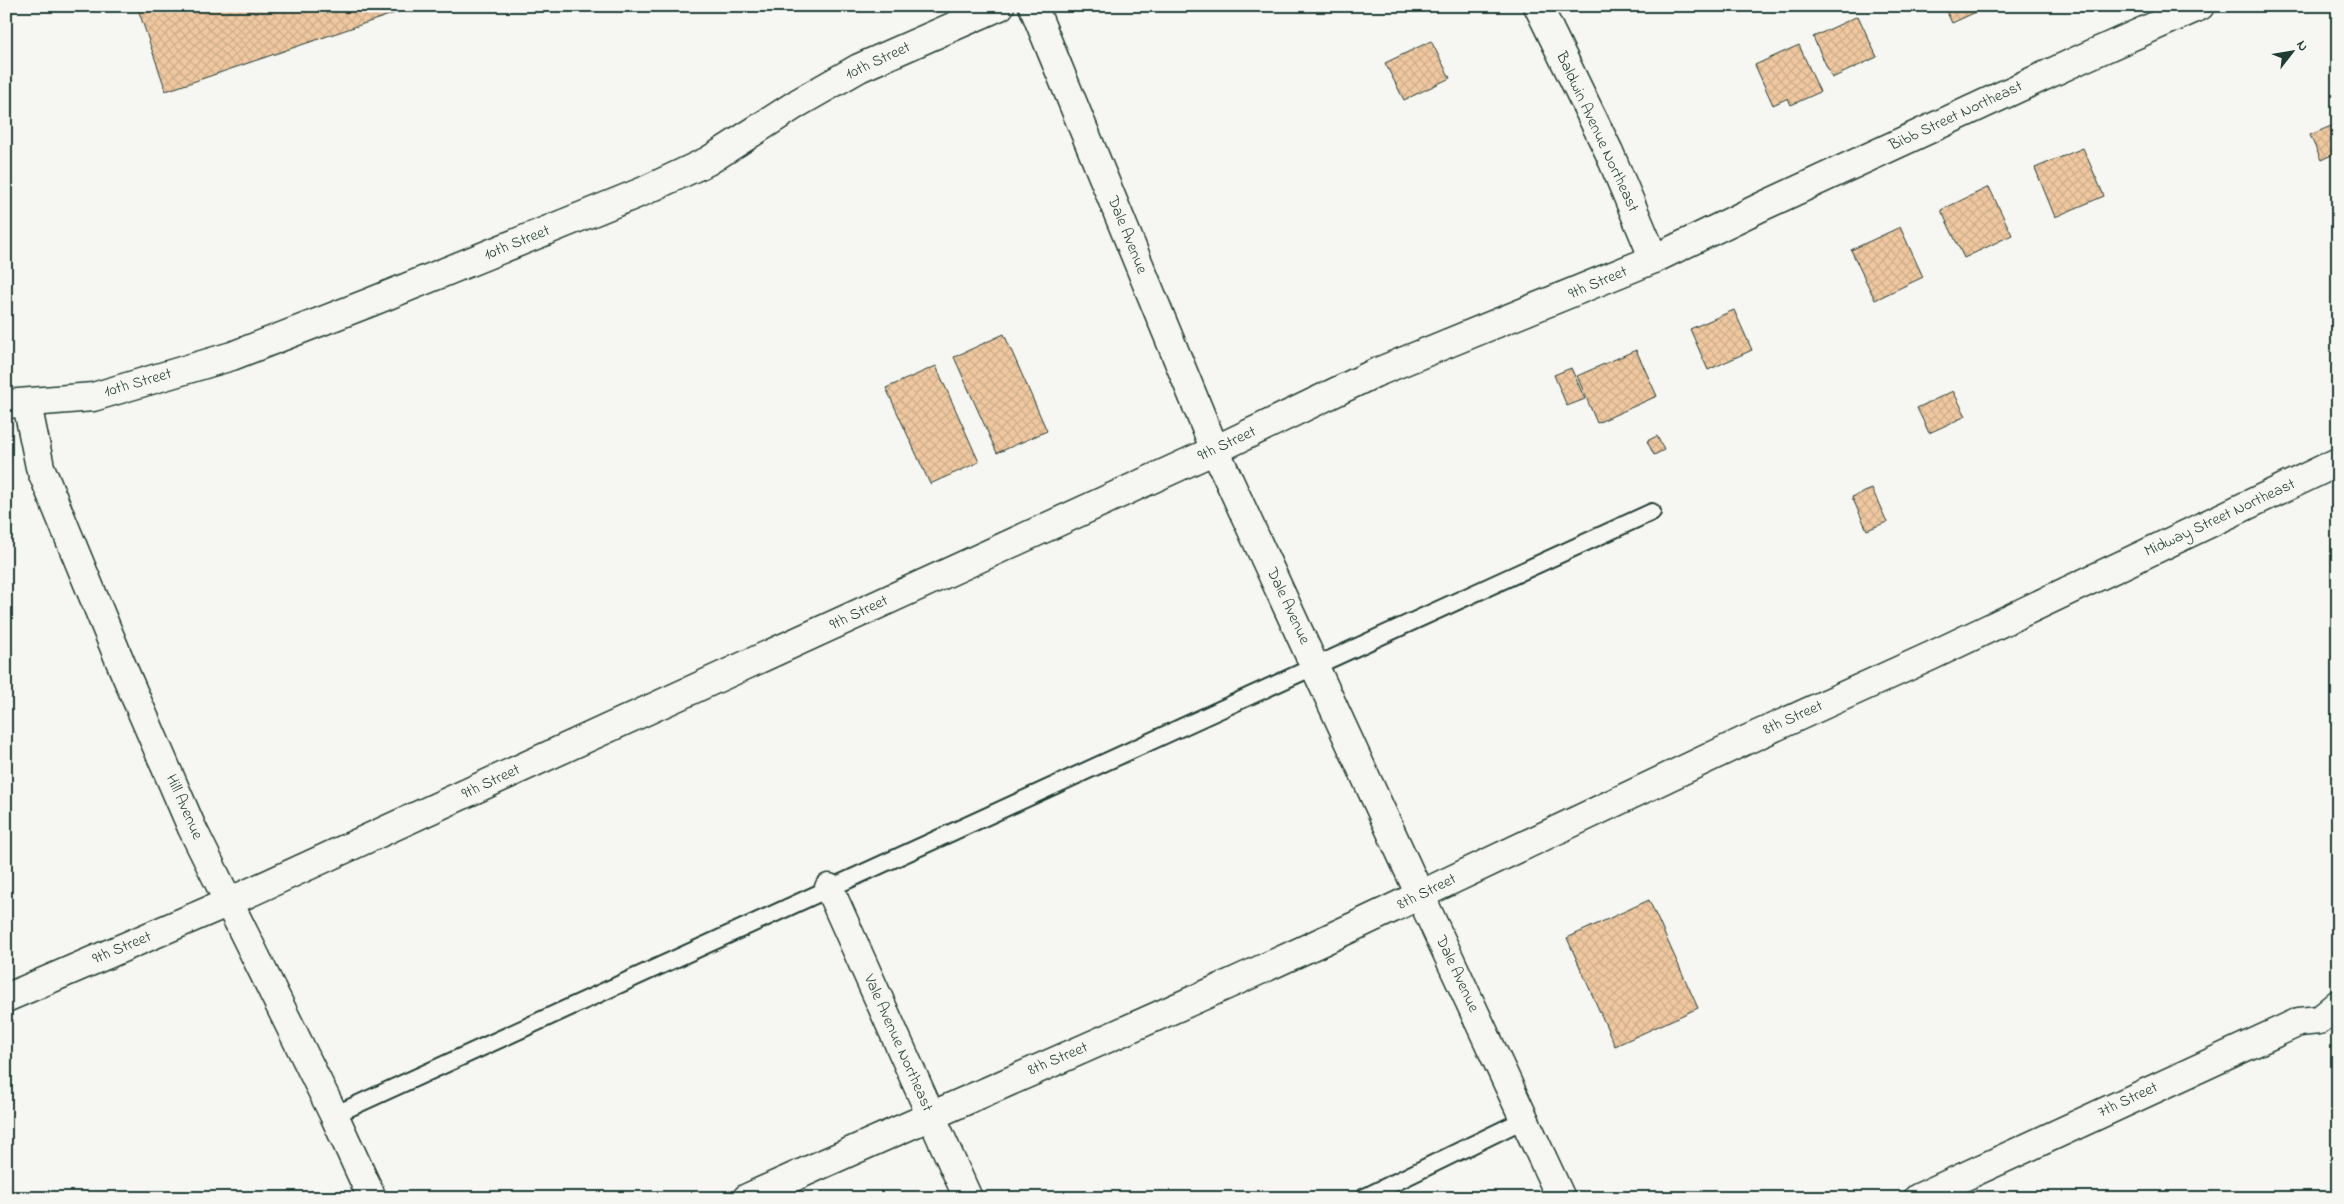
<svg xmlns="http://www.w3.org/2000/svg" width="2344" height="1204" font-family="'Indie Flower',sans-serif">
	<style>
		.building { fill: url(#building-cross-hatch); stroke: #1f3d34 }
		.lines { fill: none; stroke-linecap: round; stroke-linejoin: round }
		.lane-casing { stroke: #1f3d34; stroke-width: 20 }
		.street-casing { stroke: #1f3d34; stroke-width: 31 }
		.secondary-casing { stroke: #1f3d34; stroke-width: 31 }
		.lane { stroke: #f6f6f2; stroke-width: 16 }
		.street { stroke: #f6f6f2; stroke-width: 28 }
		.secondary { stroke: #f6f6f2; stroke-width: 28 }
		.labels { text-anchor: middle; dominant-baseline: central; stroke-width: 4; stroke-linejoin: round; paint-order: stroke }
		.street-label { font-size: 16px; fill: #1f3d34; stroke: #f6f6f2 }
	</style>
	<defs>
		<pattern id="building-cross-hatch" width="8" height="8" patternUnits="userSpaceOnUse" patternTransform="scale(1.25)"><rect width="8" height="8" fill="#f0c8a0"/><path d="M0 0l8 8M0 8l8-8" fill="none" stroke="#cdad8a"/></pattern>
	</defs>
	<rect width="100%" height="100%" fill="#f6f6f2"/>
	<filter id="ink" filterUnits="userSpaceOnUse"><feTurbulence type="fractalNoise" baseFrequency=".02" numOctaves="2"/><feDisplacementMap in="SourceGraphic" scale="10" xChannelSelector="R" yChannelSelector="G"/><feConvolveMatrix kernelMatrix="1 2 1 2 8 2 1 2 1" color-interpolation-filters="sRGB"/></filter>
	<g filter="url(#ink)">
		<g class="building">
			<polygon points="137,6 406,6 407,9 166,91"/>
			<polygon points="1944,6 1989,6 1952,23"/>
			<polygon points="1858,16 1877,57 1832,78 1813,37"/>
			<polygon points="1431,41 1450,78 1404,100 1385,63"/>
			<polygon points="1799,45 1820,92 1791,105 1788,98 1773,105 1755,65"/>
			<polygon points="2338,123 2338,152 2321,160 2310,135"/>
			<polygon points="2083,148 2104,196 2055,217 2035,168"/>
			<polygon points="1989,187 2012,235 1964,258 1941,210"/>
			<polygon points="1900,227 1923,277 1875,300 1851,250"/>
			<polygon points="1734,310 1752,350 1708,370 1690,329"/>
			<polygon points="1004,334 1047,431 997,453 954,357"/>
			<polygon points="1636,350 1657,396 1597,423 1577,376"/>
			<polygon points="936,366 979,462 930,484 886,388"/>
			<polygon points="1571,368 1585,399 1567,406 1554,375"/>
			<polygon points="1953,391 1966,416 1929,433 1917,408"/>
			<polygon points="1657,436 1664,450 1654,455 1647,441"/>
			<polygon points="1872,489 1887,522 1867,530 1852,497"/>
			<polygon points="1649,900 1698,1008 1615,1046 1567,938"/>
		</g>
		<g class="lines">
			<g class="lane-casing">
				<g id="lane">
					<polyline points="334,1115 1652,512"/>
					<polyline points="1363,1198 1525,1119"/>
				</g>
			</g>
			<g class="street-casing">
				<g id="street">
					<polyline points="1033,6 1215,450 1420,895 1744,741 1931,656 2338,462"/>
					<polyline points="1538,6 1609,152 1654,259"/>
					<polyline points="6,404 93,397 232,356 371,302 644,191 708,161 798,103 859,68 1000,6"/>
					<polyline points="27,404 40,467 122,666 192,828 334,1115 372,1198"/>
					<polyline points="829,888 968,1198"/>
					<polyline points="6,998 229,902 1215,450 1375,373 1654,259 1763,206 2083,58 2200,6"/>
					<polyline points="1918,1198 2299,1022 2319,1020 2338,1004"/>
				</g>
			</g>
			<g class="secondary-casing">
				<path id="secondary" d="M747 1198C971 1096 1199 1002 1420 895L1561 1198"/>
			</g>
			<use href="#lane" class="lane"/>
			<use href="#street" class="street"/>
			<use href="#secondary" class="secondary"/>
		</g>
	</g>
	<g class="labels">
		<g class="street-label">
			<text transform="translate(878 61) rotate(-25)">10th Street</text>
			<text transform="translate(1956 116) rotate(-25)">Bibb Street Northeast</text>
			<text transform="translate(1597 132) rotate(65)">Baldwin Avenue Northeast</text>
			<text transform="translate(1127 235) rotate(68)">Dale Avenue</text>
			<text transform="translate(517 243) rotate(-22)">10th Street</text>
			<text transform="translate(1598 283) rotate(-23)">9th Street</text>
			<text transform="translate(138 383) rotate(-16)">10th Street</text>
			<text transform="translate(1227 444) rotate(-25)">9th Street</text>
			<text transform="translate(2220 518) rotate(-25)">Midway Street Northeast</text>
			<text transform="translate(1288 606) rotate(65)">Dale Avenue</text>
			<text transform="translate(859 613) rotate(-25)">9th Street</text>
			<text transform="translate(1793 718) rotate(-24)">8th Street</text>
			<text transform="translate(491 782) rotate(-25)">9th Street</text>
			<text transform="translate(184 807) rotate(66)">Hill Avenue</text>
			<text transform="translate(1427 892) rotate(-26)">8th Street</text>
			<text transform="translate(122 948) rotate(-23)">9th Street</text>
			<text transform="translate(1457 974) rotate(65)">Dale Avenue</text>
			<text transform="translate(898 1043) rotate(66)">Vale Avenue Northeast</text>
			<text transform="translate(1058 1059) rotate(-23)">8th Street</text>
			<text transform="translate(2128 1100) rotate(-25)">7th Street</text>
		</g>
	</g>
	<rect width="2344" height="1204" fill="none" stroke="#f6f6f2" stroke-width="25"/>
	<rect x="12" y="12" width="2319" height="1179" fill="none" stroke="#1f3d34" stroke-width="2" filter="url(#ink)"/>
	<g transform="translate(2292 52) rotate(59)" stroke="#f6f6f2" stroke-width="4" paint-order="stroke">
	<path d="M0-4L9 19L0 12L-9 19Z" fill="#1f3d34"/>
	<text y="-8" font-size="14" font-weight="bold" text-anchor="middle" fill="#1f3d34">N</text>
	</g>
</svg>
